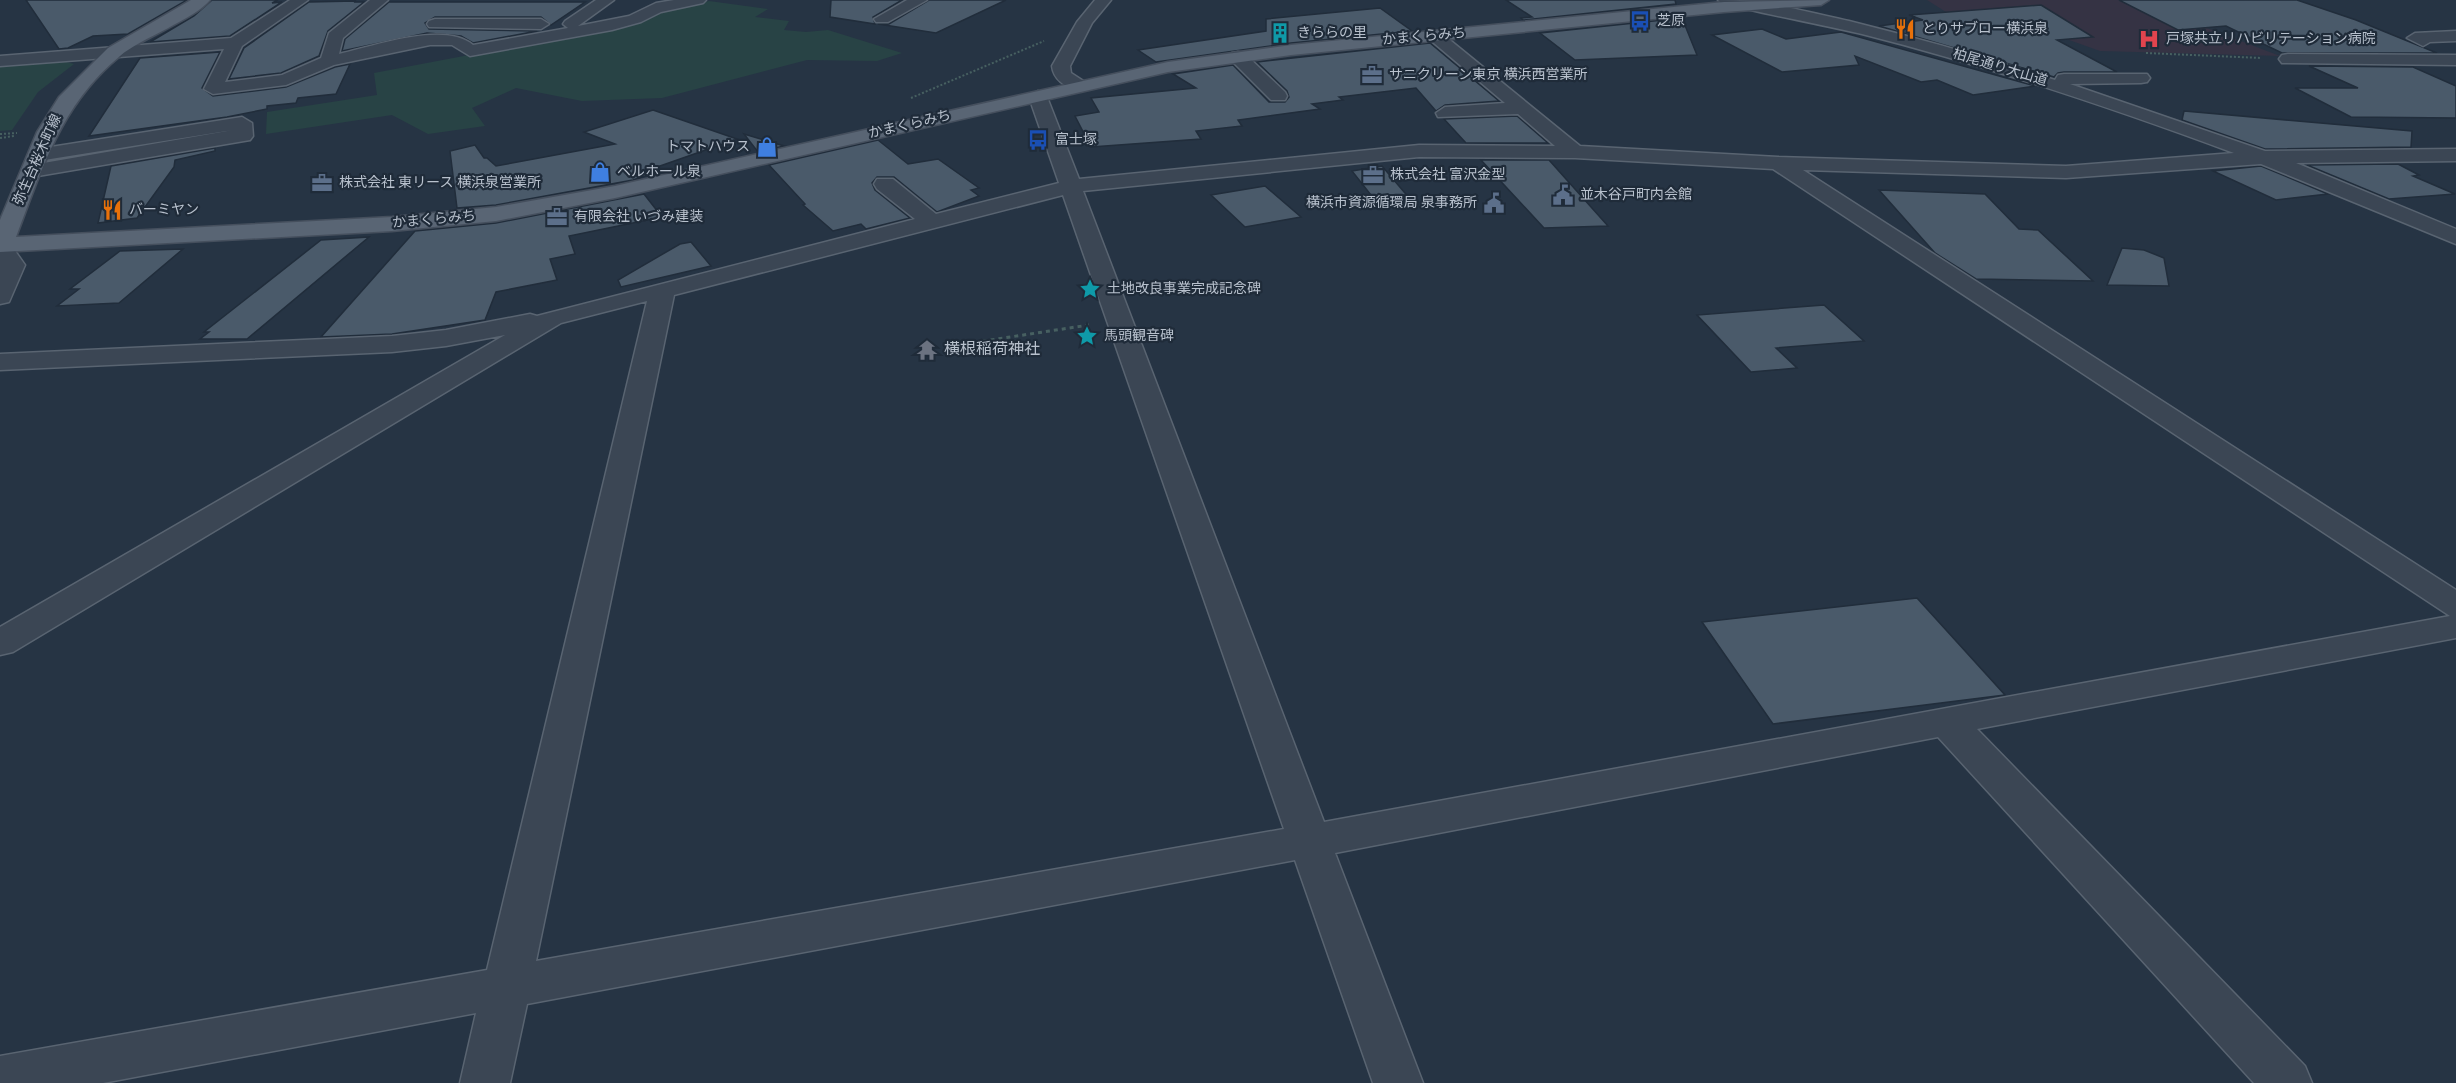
<svg xmlns="http://www.w3.org/2000/svg" width="2456" height="1083" font-family="Overpass,'Noto Sans JP',sans-serif">
	<style>
		.medical { fill: #353344 }
		.green { fill: #284345 }
		.building { fill: #4a5a6a; stroke: #212d3b; stroke-width: 1.5 }
		.lines { fill: none; stroke-linecap: round; stroke-linejoin: round }
		.minor-casing { stroke: #596471; stroke-width: 3 }
		.major-casing { stroke: #454f5d; stroke-width: 3 }
		.path-far1 { stroke: #476061; stroke-width: 2; stroke-dasharray: 2 2; stroke-linecap: butt }
		.path { stroke: #476061; stroke-width: 3; stroke-dasharray: 4 4; stroke-linecap: butt }
		.minor { fill: #3b4654; fill-rule: evenodd }
		.major { fill: #596574; fill-rule: evenodd }
		.labels { text-anchor: middle; dominant-baseline: central; stroke-width: 4.5; stroke-linejoin: round; paint-order: stroke }
		.far-poi-label { font-size: 14px; fill: #b8c1cd; stroke: #1f2b39; text-anchor: start }
		.far-street-label { font-size: 14px; fill: #b8c1cd; stroke: #1f2b39 }
		.poi-label { font-size: 16px; fill: #b8c1cd; stroke: #1f2b39; text-anchor: start }
	</style>
	<rect width="100%" height="100%" fill="#263444"/>
	<polygon class="medical" points="1927,0 2134,0 2280,56 2100,51 2010,19 1968,26"/>
	<g class="green">
		<polygon points="709,1 768,9 755,17 789,21 784,30 806,32 828,30 902,53 877,61 807,60 662,98 582,101 516,88 472,108 485,126 428,134 392,115 266,134 267,112 377,95 374,73 644,22 648,16"/>
		<polygon points="63,61 74,64 38,92 12,130 0,131 0,67"/>
	</g>
	<g class="building">
		<polygon points="26,0 187,0 128,34 93,36 68,48 59,49"/>
		<polygon points="212,0 278,0 272,3 282,2 230,36 150,42 194,16"/>
		<polygon points="831,0 902,0 873,17 875,24 830,17"/>
		<polygon points="929,0 1006,0 936,33 878,24 889,24"/>
		<polygon points="1506,0 1675,0 1676,4 1523,20 1521,18 1532,17"/>
		<polygon points="2119,0 2297,0 2356,20 2437,53 2282,53 2226,26 2178,30"/>
		<polygon points="356,1 354,2 364,2 328,31 319,56 281,73 229,79 244,48 309,2"/>
		<polygon points="389,2 585,2 551,25 541,17 435,17 425,23 429,29 537,31 473,43 461,36 427,33 342,51 345,39"/>
		<polygon points="2041,5 2093,37 2057,40 2117,72 2064,72 2058,73 2054,77 1879,26 1923,20 1909,15"/>
		<polygon points="1380,8 1412,31 1291,43 1156,62 1138,50 1266,31 1266,19"/>
		<polygon points="1682,18 1697,55 1575,60 1540,33"/>
		<polygon points="1762,29 1786,39 1841,32 2035,86 1973,95 1937,80 1921,82 1855,56 1859,65 1782,72 1712,35"/>
		<polygon points="1430,43 1499,101 1445,105 1436,111 1416,88 1339,97 1343,100 1312,104 1320,109 1238,120 1242,126 1196,131 1201,139 1091,147 1075,116 1099,112 1091,98 1196,88 1173,74 1233,65 1269,102 1285,102 1289,97 1287,91 1257,62"/>
		<polygon points="220,52 202,88 213,96 286,87 335,67 350,64 336,94 298,98 296,103 267,106 267,109 227,117 89,136 140,58"/>
		<polygon points="2309,66 2413,67 2456,86 2456,118 2351,117 2295,88 2358,88"/>
		<polygon points="653,110 737,139 643,172 648,175 633,180 496,205 457,208 450,151 475,145 484,158 487,158 496,166 615,144 584,132"/>
		<polygon points="2184,111 2412,131 2411,147 2265,149 2182,120"/>
		<polygon points="1517,116 1548,143 1466,143 1444,119"/>
		<polygon points="744,134 784,146 758,152"/>
		<polygon points="878,140 908,164 938,159 979,188 971,190 979,196 937,212 894,177 877,177 872,183 875,190 910,218 866,229 861,224 833,231 803,205 805,204 769,165"/>
		<polygon points="215,148 215,151 175,160 174,167 137,218 98,223 111,166"/>
		<polygon points="1481,160 1549,160 1608,226 1544,228"/>
		<polygon points="2398,164 2419,175 2413,176 2455,194 2389,199 2307,165"/>
		<polygon points="1382,166 1410,199 1378,204 1352,171"/>
		<polygon points="2261,166 2328,194 2276,200 2213,171"/>
		<polygon points="1265,186 1301,217 1245,227 1211,195"/>
		<polygon points="1879,190 1985,194 2019,229 2038,230 2093,281 1976,279 1935,253"/>
		<polygon points="644,194 662,217 569,236 575,254 550,259 557,280 496,292 485,320 392,334 321,337 415,231 496,223"/>
		<polygon points="369,237 247,339 200,339 209,332 204,332 321,240"/>
		<polygon points="691,242 711,266 621,287 618,280 680,244"/>
		<polygon points="2122,248 2144,250 2164,258 2169,286 2107,285"/>
		<polygon points="183,249 119,303 57,306 79,289 70,289 120,251"/>
		<polygon points="1824,305 1864,341 1776,348 1797,368 1751,372 1697,315"/>
		<polygon points="1917,598 2005,695 1773,724 1702,622"/>
	</g>
	<g class="lines">
		<g class="minor-casing">
			<g id="minor">
				<path d="M290 0H308L242 46 225 82 282 75 321 58 329 33 370 0H388L343 38 339 54C375 46 444 21 473 45L568 28 563 24 565 21 596 0H614L578 26 629 16 656 3 674 0H706L703 3 661 12 641 22 612 30 470 56 452 45H430L334 65 286 85 213 94 204 89 224 49 0 66V56L231 38Z"/>
				<polygon points="907,0 927,0 888,22 876,22 874,19"/>
				<path d="M1095 0H1111L1092 23 1070 66 1071 73 1091 86 1082 91C1068 88 1054 82 1052 66L1077 22Z"/>
				<path d="M1718 0C1763 0 1805 11 1849 21 1918 38 1987 58 2055 80L2058 75 2064 74H2147L2150 78 2147 82 2141 83 2070 84 2265 151 2456 149V161L2296 163 2456 229V244L2261 164 2066 178 1803 170 2456 590V638L1977 729 2305 1066 2312 1083H2254L1938 737 1335 853 1423 1083H1373L1295 860 527 1004 510 1083H460L476 1013 103 1083H0V1056L487 970 647 301 561 323 13 652 0 655V627L505 335 446 346 392 352 0 370V354L392 336 446 330 530 314 537 316 915 219 877 189 874 184 877 179H893L936 214 1059 183 1029 97 1038 91 1047 97 1079 179 1419 145 1555 146 1518 114 1438 117 1436 113 1445 107 1505 103 1428 38 1426 35 1428 32H1440L1580 146 1778 157 2066 166 2234 153C2113 108 1988 66 1862 34 1815 23 1768 15 1721 3ZM1419 157 1575 158 1773 169 2450 616 1324 822 1083 191ZM1063 195 1284 829 536 961 674 295Z"/>
				<polygon points="435,19 541,19 549,24 541,29 429,27 427,24 429,21"/>
				<polygon points="2456,31 2456,41 2430,42 2423,46 2407,38 2415,33"/>
				<polygon points="1238,52 1244,53 1285,92 1287,96 1285,100 1271,100 1232,61 1229,57 1232,53"/>
				<polygon points="2288,54 2456,55 2456,65 2282,63 2279,59 2282,55"/>
				<polygon points="242,117 252,123 253,136 250,140 32,177 25,175 22,171 25,167 32,165 233,130 38,161 31,159 28,155 31,151 38,149"/>
				<polygon points="0,239 8,241 25,265 9,302 0,304"/>
			</g>
		</g>
		<g class="major-casing">
			<path id="major" d="M191 0H210C195 19 141 38 120 56 61 104 42 169 16 237L392 217 496 207 615 186 1168 62 1291 45 1724 2 1829 0 1821 5 1724 12 1291 55 1168 72 615 198 496 221 392 231 0 252V220L37 132 59 97 108 48Z"/>
		</g>
		<g class="path-far1">
			<polyline points="2146,53 2261,58"/>
			<polyline points="911,98 1044,41"/>
			<polyline points="0,134 17,133"/>
			<polyline points="0,138 14,136"/>
		</g>
		<polyline class="path" points="951,346 1089,325"/>
		<use href="#minor" class="minor"/>
		<use href="#major" class="major"/>
	</g>
	<defs>
		<g id="bus-bare" transform="scale(1.62)"><path d="M-5-6H5V4H4V6H2V4H-2V6H-4V4H-5ZM-3.5-4V0h7V-4ZM-3.5 1.2v1.5H-2V1.2ZM2 1.2v1.5H3.5V1.2Z" fill="#1a4fb4" stroke="#1f2b39" stroke-width="2.5" paint-order="stroke"/></g>
		<g id="restaurant-bare" transform="scale(1.62)"><path d="M-5-6h1v4h1v-4h1v4h1v-4h1v5L-1.5 .5V6h-2V.5L-5-1ZM5-6V6H3V1.5H1.5Q1.5-4 5-6Z" fill="#e8710a" stroke="#1f2b39" stroke-width="2.5" paint-order="stroke"/></g>
		<g id="building-bare" transform="scale(1.62)"><path d="M-4-6H4V6H1V3H-1V6H-4ZM-2.5-4.3h1.7v1.8h-1.7ZM.8-4.3h1.7v1.8H.8ZM-2.5-1h1.7V.8h-1.7ZM.8-1h1.7V.8H.8Z" fill="#0f9aa8" stroke="#1f2b39" stroke-width="2.5" paint-order="stroke"/></g>
		<g id="hospital-bare" transform="scale(1.62)"><path d="M-5-5h3v3.5h4V-5h3V5h-3V1.5h-4V5h-3Z" fill="#e0444e" stroke="#1f2b39" stroke-width="2.5" paint-order="stroke"/></g>
		<g id="office-bare" transform="scale(1.62)"><path d="M-6-3h4V-5.5h4V-3h4V5H-6ZM-1-4.5V-3h2v-1.5ZM-6 0V1H6V0Z" fill="#5c6f8a" stroke="#1f2b39" stroke-width="2.5" paint-order="stroke"/></g>
		<g id="shop-bare" transform="scale(1.62)"><path d="M-5-2.5h2.3a2.7 3.5 0 0 1 5.4 0H5L5.5 6h-11ZM-1.5-2.5h3a1.5 2.3 0 0 0-3 0Z" fill="#3f7fe0" stroke="#1f2b39" stroke-width="2.5" paint-order="stroke"/></g>
		<g id="civic-bare" transform="scale(1.62)"><path d="M-.6-6.5H3V-4.5H.6V-3L4-1V1h2V6H-6V1h2V-1L-.6-3ZM-1.2 2.5V6h2.4V2.5Z" fill="#5c6f8a" stroke="#1f2b39" stroke-width="2.5" paint-order="stroke"/></g>
		<g id="sight-bare" transform="scale(1.62)"><path d="M0-6L1.8-2.2L6-1.7L2.9 1.2L3.7 5.4L0 3.3L-3.7 5.4L-2.9 1.2L-6-1.7L-1.8-2.2Z" fill="#0f9aa8" stroke="#1f2b39" stroke-width="2.5" paint-order="stroke"/></g>
		<g id="temple-bare" transform="scale(1.62)"><path d="M0-6L5-2H3V0L6.5 2.5H4V6H1.5V3h-3V6H-4V2.5H-6.5L-3 0V-2H-5Z" fill="#6b7280" stroke="#1f2b39" stroke-width="2.5" paint-order="stroke"/></g>
	</defs>
	<g fill-rule="evenodd">
		<use href="#bus-bare" x="1640" y="21"/>
		<use href="#restaurant-bare" x="1905" y="29"/>
		<use href="#building-bare" x="1280" y="33"/>
		<use href="#hospital-bare" x="2149" y="39"/>
		<use href="#office-bare" x="1372" y="75"/>
		<use href="#bus-bare" x="1038" y="140"/>
		<use href="#shop-bare" x="767" y="147"/>
		<use href="#shop-bare" x="600" y="172"/>
		<use href="#office-bare" x="1373" y="175"/>
		<use href="#office-bare" x="322" y="183"/>
		<use href="#civic-bare" x="1563" y="195"/>
		<use href="#civic-bare" x="1494" y="203"/>
		<use href="#restaurant-bare" x="112" y="210"/>
		<use href="#office-bare" x="557" y="217"/>
		<use href="#sight-bare" x="1090" y="289"/>
		<use href="#sight-bare" x="1087" y="336"/>
		<use href="#temple-bare" x="927" y="350"/>
	</g>
	<g class="labels">
		<g class="far-poi-label">
			<text x="1657" y="21">芝原</text>
			<text x="1922" y="29">とりサブロー横浜泉</text>
			<text x="1297" y="33">きららの里</text>
			<text x="2166" y="39">戸塚共立リハビリテーション病院</text>
			<text x="1389" y="75">サニクリーン東京 横浜西営業所</text>
			<text x="1055" y="140">富士塚</text>
			<text x="750" y="147" text-anchor="end">トマトハウス</text>
			<text x="617" y="172">ベルホール泉</text>
			<text x="1390" y="175">株式会社 富沢金型</text>
			<text x="339" y="183">株式会社 東リース 横浜泉営業所</text>
			<text x="1580" y="195">並木谷戸町内会館</text>
			<text x="1477" y="203" text-anchor="end">横浜市資源循環局 泉事務所</text>
			<text x="129" y="210">バーミヤン</text>
			<text x="574" y="217">有限会社 いづみ建装</text>
			<text x="1107" y="289">土地改良事業完成記念碑</text>
			<text x="1104" y="336">馬頭観音碑</text>
		</g>
		<g class="far-street-label">
			<text transform="translate(1424 37) rotate(-5)">かまくらみち</text>
			<text transform="translate(2000 68) rotate(17)">柏尾通り大山道</text>
			<text transform="translate(910 125) rotate(-13)">かまくらみち</text>
			<text transform="translate(38 160) rotate(-66)">弥生台桜木町線</text>
			<text transform="translate(434 220) rotate(-5)">かまくらみち</text>
		</g>
		<g class="poi-label">
			<text x="944" y="350">横根稲荷神社</text>
		</g>
	</g>
</svg>
